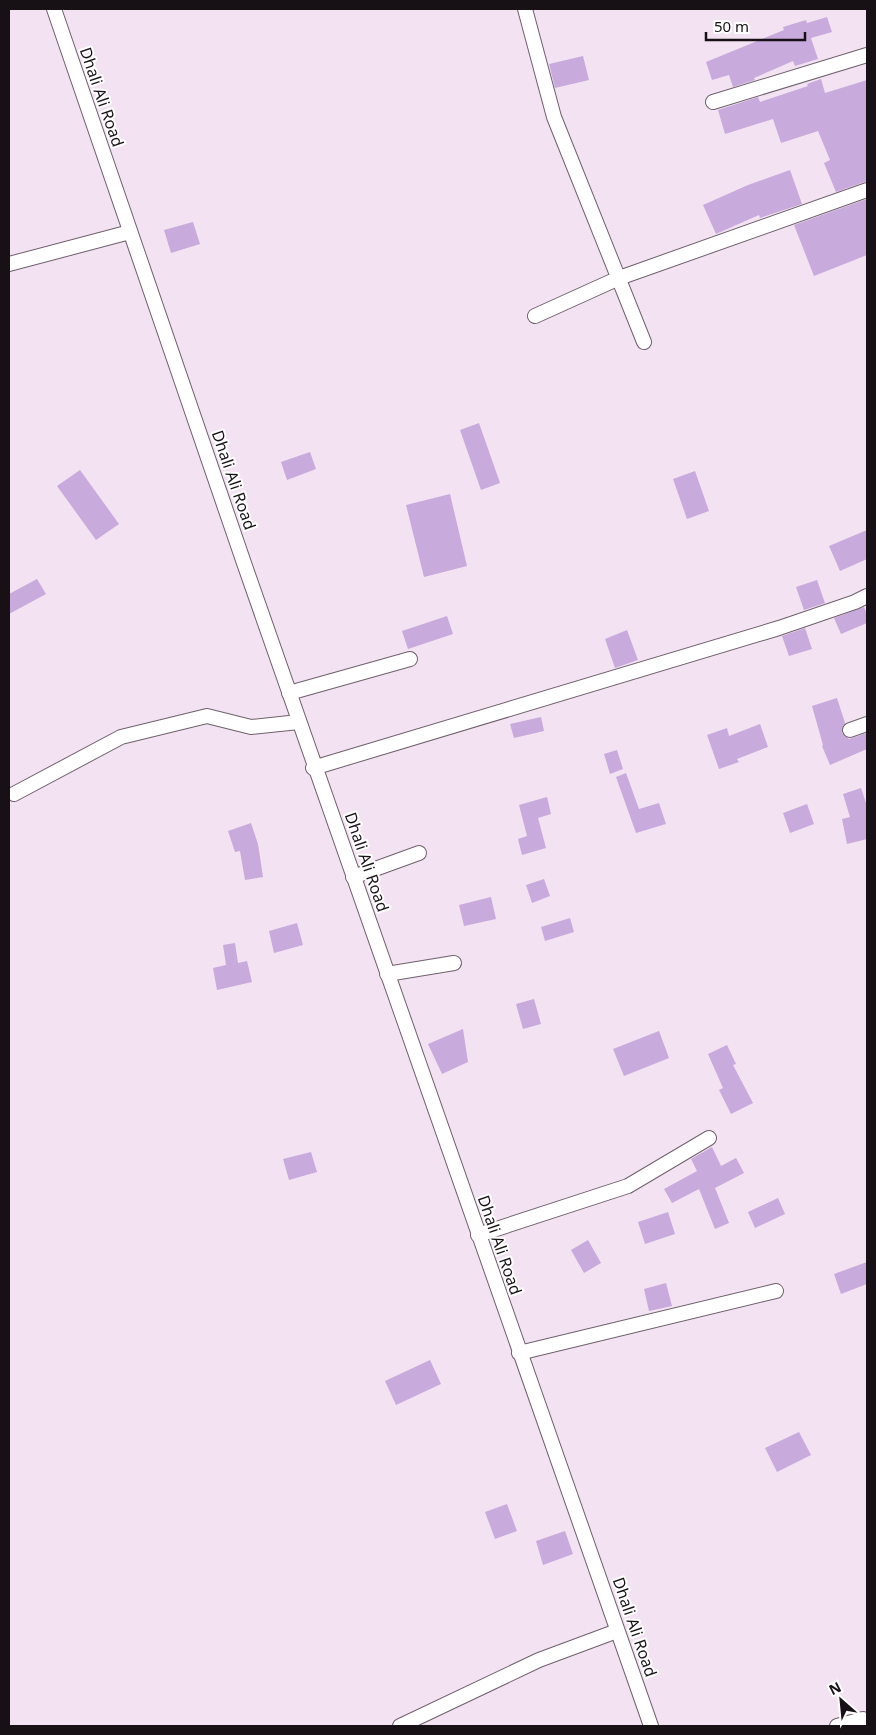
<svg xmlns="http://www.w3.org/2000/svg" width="876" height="1735" font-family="'Noto Sans',sans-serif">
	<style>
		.building { fill: #c8aadd }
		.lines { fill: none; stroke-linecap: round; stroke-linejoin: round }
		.minor-casing { stroke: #6f606d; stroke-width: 16 }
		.minor { stroke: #fff; stroke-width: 14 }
		.labels { text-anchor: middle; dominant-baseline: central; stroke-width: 4; stroke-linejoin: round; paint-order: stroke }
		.street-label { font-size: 16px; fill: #171116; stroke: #fff }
	</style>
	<rect width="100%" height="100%" fill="#f3e2f1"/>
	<g class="building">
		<polygon points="827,17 832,32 811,38 818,59 795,66 793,61 754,78 755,80 733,87 729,75 712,80 706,62 784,30 783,27 806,20 807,23"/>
		<polygon points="583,56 589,80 555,88 549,64"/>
		<polygon points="821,79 825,93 867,80 867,181 836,192 824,163 830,160 818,131 781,143 773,119 725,134 718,110 758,97 760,102 808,86 807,84"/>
		<polygon points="790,170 802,204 760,218 759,215 716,234 703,205 748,185"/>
		<polygon points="867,199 867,255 814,276 794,225"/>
		<polygon points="193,222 200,244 171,253 164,230"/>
		<polygon points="479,423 500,483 481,490 460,430"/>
		<polygon points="310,452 316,469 287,480 281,462"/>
		<polygon points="80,470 119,524 96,540 57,486"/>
		<polygon points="695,471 709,511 687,519 673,479"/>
		<polygon points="450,494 467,566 424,577 406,505"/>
		<polygon points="867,530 867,559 840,571 829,546"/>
		<polygon points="37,579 46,594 9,614 9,594"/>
		<polygon points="817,580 825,603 804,610 796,587"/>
		<polygon points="864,607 867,614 867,623 841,634 834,618"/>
		<polygon points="447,616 453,634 408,649 402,631"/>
		<polygon points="805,628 812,649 789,656 782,636"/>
		<polygon points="627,630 638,660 615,668 605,639"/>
		<polygon points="837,698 845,723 842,728 842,733 849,739 867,733 867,749 830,765 822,746 823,745 812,706"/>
		<polygon points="541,717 544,731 514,738 510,724"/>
		<polygon points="760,724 768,747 737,759 739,762 719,769 707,735 727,728 729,736"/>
		<polygon points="617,750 623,769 610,774 604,754"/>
		<polygon points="626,773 639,809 659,803 666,824 636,833 616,777"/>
		<polygon points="861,788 867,806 867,839 847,844 842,819 850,817 843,794"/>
		<polygon points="547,797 551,814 538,818 546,848 522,855 518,839 527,836 519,805"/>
		<polygon points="807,804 814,824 790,833 783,813"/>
		<polygon points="251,823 258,844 263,877 245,880 240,851 235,852 228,831"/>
		<polygon points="544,879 550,896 532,903 526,885"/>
		<polygon points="491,897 496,919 464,926 459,905"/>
		<polygon points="570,918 574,932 545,941 541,927"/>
		<polygon points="297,923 303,945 274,953 269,931"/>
		<polygon points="235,943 238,963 247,961 252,982 217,990 213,968 226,965 223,945"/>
		<polygon points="534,999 541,1024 523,1029 516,1004"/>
		<polygon points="463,1029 468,1062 442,1074 428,1044"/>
		<polygon points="659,1031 669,1058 624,1076 613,1049"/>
		<polygon points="727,1045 736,1064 733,1065 753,1103 731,1114 719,1090 723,1088 708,1054"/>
		<polygon points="712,1147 721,1166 736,1158 744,1173 715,1188 729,1223 715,1229 699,1189 672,1203 664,1189 697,1171 691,1159"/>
		<polygon points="311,1152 317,1172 289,1180 283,1159"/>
		<polygon points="778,1198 785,1214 755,1228 748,1212"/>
		<polygon points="668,1212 675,1234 645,1244 638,1222"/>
		<polygon points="588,1240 601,1263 584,1273 571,1250"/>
		<polygon points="867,1262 867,1284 841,1294 834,1274"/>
		<polygon points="666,1283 672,1306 649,1311 644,1289"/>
		<polygon points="430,1360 441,1384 396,1405 385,1381"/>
		<polygon points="799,1432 811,1455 777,1472 765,1448"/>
		<polygon points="507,1504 517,1531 495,1539 485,1512"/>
		<polygon points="565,1531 573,1554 543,1565 536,1541"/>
	</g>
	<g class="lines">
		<g class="minor-casing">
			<g id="minor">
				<polyline points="54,9 245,566 651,1726"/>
				<polyline points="525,9 554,117 644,342"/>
				<polyline points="713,102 867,55"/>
				<polyline points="9,264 130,232"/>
				<polyline points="535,316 619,278 867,190"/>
				<polyline points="289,693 410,659"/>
				<polyline points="850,730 867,724"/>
				<polyline points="313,768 779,628 855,602 867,596"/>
				<polyline points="14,794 121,737 207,716 251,727 299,722"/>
				<polyline points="353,877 419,853"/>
				<polyline points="387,974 454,963"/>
				<polyline points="478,1235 628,1186 709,1138"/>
				<polyline points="519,1353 776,1291"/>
				<polyline points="400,1726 539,1660 617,1631"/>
				<polyline points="837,1726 863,1719"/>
			</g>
		</g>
		<use href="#minor" class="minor"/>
	</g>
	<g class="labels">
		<g class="street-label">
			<text transform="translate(102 97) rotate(71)">Dhali Ali Road</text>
			<text transform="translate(234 480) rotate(71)">Dhali Ali Road</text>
			<text transform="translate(367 862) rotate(71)">Dhali Ali Road</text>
			<text transform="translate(500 1245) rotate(71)">Dhali Ali Road</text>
			<text transform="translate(635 1627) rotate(71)">Dhali Ali Road</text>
		</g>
	</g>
	<rect width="876" height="1735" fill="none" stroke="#171116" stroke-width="20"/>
	<g transform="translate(841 1700) rotate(333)" stroke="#ffffff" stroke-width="4" paint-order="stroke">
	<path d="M0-4L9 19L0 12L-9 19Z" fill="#171116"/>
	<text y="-8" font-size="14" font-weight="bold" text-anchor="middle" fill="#171116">N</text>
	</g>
	<path d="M706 32v8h99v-8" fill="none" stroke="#171116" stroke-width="2.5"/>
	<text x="714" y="32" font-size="15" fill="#171116" stroke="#ffffff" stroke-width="4" paint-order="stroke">50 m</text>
</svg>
